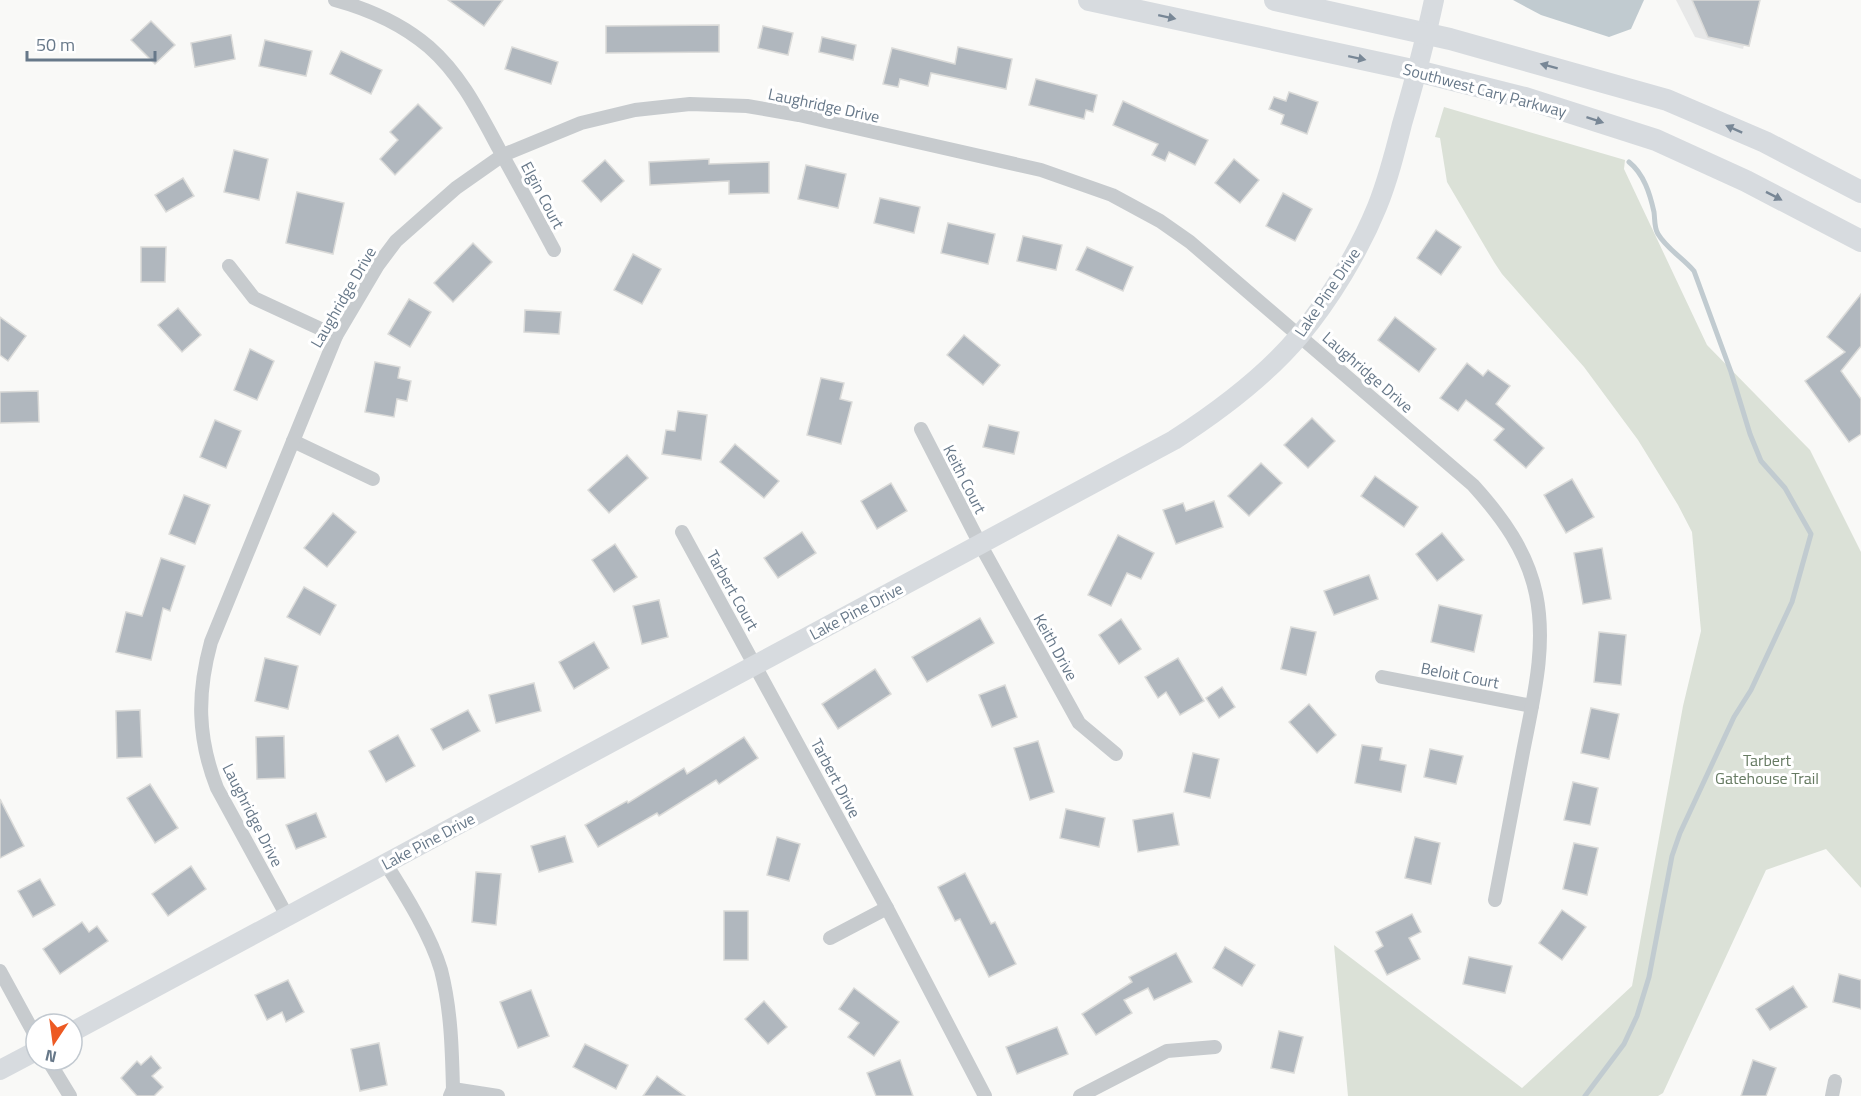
<svg xmlns="http://www.w3.org/2000/svg" width="1861" height="1096" font-family="'Titillium Web',sans-serif">
	<style>
		.built { fill: #e7e8e8 }
		.green { fill: #dbe1d7 }
		.water { fill: #c1cbd0 }
		.lines { fill: none; stroke-linecap: round; stroke-linejoin: round }
		.stream { stroke: #c1cbd0; stroke-width: 5 }
		.building { fill: #b0b7be; stroke: #dbdbd9; stroke-width: 1.5 }
		.street { stroke: #c7cbce; stroke-width: 14 }
		.secondary { stroke: #d7dbdf; stroke-width: 20 }
		.primary { stroke: #d7dbdf; stroke-width: 22 }
		.oneway { fill: #788796 }
		.labels { text-anchor: middle; dominant-baseline: central; stroke-width: 6; stroke-linejoin: round; paint-order: stroke }
		.street-label { font-size: 16px; fill: #677889; stroke: #fff }
		.park-label { font-size: 16px; fill: #667a62; stroke: #fff }
	</style>
	<rect width="100%" height="100%" fill="#f9f9f7"/>
	<polygon class="built" points="1676,0 1755,0 1743,49 1695,37"/>
	<polygon class="green" points="1444,107 1625,160 1624,169 1707,345 1810,450 1861,552 1861,888 1826,849 1766,870 1663,1093 1658,1096 1348,1096 1334,945 1522,1088 1632,986 1683,706 1701,631 1692,532 1678,505 1638,440 1584,367 1502,274 1494,262 1447,182 1440,138 1435,137"/>
	<polygon class="water" points="1513,0 1644,0 1631,29 1609,37 1541,15"/>
	<g class="lines">
		<path class="stream" d="M1585 1096 1624 1044 1637 1016 1649 977 1672 856 1680 833 1734 717 1751 690 1792 602 1811 534 1785 488 1761 461 1750 434 1731 372 1694 271C1683 258 1667 249 1658 234 1654 228 1655 219 1654 212 1650 194 1644 174 1629 162"/>
	</g>
	<g class="building">
		<polygon points="448,0 503,0 484,26"/>
		<polygon points="1692,0 1760,0 1749,46 1708,37"/>
		<polygon points="151,21 175,45 155,64 131,40"/>
		<polygon points="719,25 719,52 606,53 606,26"/>
		<polygon points="763,26 793,33 788,55 758,48"/>
		<polygon points="231,35 235,59 195,67 191,43"/>
		<polygon points="822,37 856,45 853,60 819,52"/>
		<polygon points="265,40 312,51 306,76 259,66"/>
		<polygon points="512,47 558,62 551,84 505,69"/>
		<polygon points="958,47 1012,59 1006,89 931,73 928,86 900,79 898,87 883,84 892,48 955,64"/>
		<polygon points="341,51 382,70 371,94 330,74"/>
		<polygon points="1036,79 1097,95 1093,112 1086,110 1084,119 1029,105"/>
		<polygon points="1289,92 1318,102 1307,134 1281,124 1284,115 1269,109 1274,97 1286,101"/>
		<polygon points="1123,101 1208,140 1195,165 1169,152 1165,161 1152,155 1158,144 1113,125"/>
		<polygon points="418,104 442,128 395,175 380,159 398,140 390,132"/>
		<polygon points="234,150 268,159 259,200 224,192"/>
		<polygon points="709,159 709,164 769,162 769,193 729,194 729,181 650,185 649,162"/>
		<polygon points="1234,159 1259,180 1240,203 1215,183"/>
		<polygon points="605,160 624,181 601,202 582,181"/>
		<polygon points="806,165 846,174 838,208 798,199"/>
		<polygon points="183,178 194,196 166,212 155,195"/>
		<polygon points="297,192 344,203 333,254 286,243"/>
		<polygon points="1283,193 1312,209 1295,241 1266,226"/>
		<polygon points="880,198 920,207 914,233 874,223"/>
		<polygon points="948,223 995,234 988,264 941,253"/>
		<polygon points="1436,230 1461,247 1441,275 1417,258"/>
		<polygon points="1023,236 1062,245 1056,270 1017,261"/>
		<polygon points="473,243 492,262 453,302 434,283"/>
		<polygon points="141,247 166,247 165,282 141,282"/>
		<polygon points="1087,247 1133,267 1123,291 1076,270"/>
		<polygon points="633,254 661,269 642,304 614,290"/>
		<polygon points="1861,294 1861,346 1841,371 1861,399 1861,434 1849,442 1805,381 1845,352 1827,337"/>
		<polygon points="409,299 431,312 410,347 388,334"/>
		<polygon points="178,308 201,335 182,352 158,325"/>
		<polygon points="525,310 561,312 559,334 524,332"/>
		<polygon points="0,317 26,336 8,361 0,355"/>
		<polygon points="1395,317 1436,349 1419,372 1378,340"/>
		<polygon points="964,335 1000,365 983,385 947,355"/>
		<polygon points="250,349 274,361 257,400 234,390"/>
		<polygon points="375,362 400,367 398,378 411,381 407,401 397,399 394,417 365,412"/>
		<polygon points="1467,363 1483,376 1488,370 1510,386 1496,404 1544,448 1526,468 1494,440 1504,429 1466,400 1458,411 1440,398"/>
		<polygon points="821,378 844,383 840,399 852,402 841,444 807,435"/>
		<polygon points="38,391 39,422 0,423 0,392"/>
		<polygon points="678,411 707,415 701,460 662,454 666,430 675,431"/>
		<polygon points="1312,418 1335,441 1308,468 1284,445"/>
		<polygon points="215,420 241,431 226,468 200,457"/>
		<polygon points="989,425 1019,432 1014,454 983,447"/>
		<polygon points="735,444 779,481 764,498 720,462"/>
		<polygon points="627,455 648,478 609,513 588,490"/>
		<polygon points="1261,463 1282,483 1249,516 1228,496"/>
		<polygon points="1375,476 1418,507 1404,527 1361,496"/>
		<polygon points="1572,479 1594,517 1566,533 1544,495"/>
		<polygon points="891,483 907,511 877,529 861,501"/>
		<polygon points="184,495 210,505 195,544 169,534"/>
		<polygon points="1214,501 1223,527 1176,544 1163,510 1183,503 1186,511"/>
		<polygon points="333,513 356,532 327,567 304,548"/>
		<polygon points="802,532 816,553 778,578 764,558"/>
		<polygon points="1442,533 1464,560 1437,581 1416,554"/>
		<polygon points="1118,535 1154,553 1141,579 1127,573 1111,606 1088,595"/>
		<polygon points="615,544 637,577 614,592 592,560"/>
		<polygon points="1602,548 1611,599 1583,604 1574,553"/>
		<polygon points="161,558 185,566 170,611 163,608 151,660 116,652 126,612 142,616"/>
		<polygon points="1369,575 1378,599 1334,615 1324,591"/>
		<polygon points="304,587 336,605 320,635 287,617"/>
		<polygon points="659,600 668,637 642,644 633,606"/>
		<polygon points="1439,605 1482,615 1474,652 1431,642"/>
		<polygon points="980,618 994,643 927,682 912,657"/>
		<polygon points="1121,619 1141,649 1119,664 1099,635"/>
		<polygon points="1291,627 1316,632 1306,675 1281,669"/>
		<polygon points="1599,632 1626,635 1621,685 1594,682"/>
		<polygon points="594,642 609,668 574,689 559,662"/>
		<polygon points="265,658 298,666 288,709 255,701"/>
		<polygon points="1178,658 1204,701 1180,715 1166,692 1158,698 1145,677"/>
		<polygon points="875,669 891,694 838,729 822,704"/>
		<polygon points="534,683 541,711 496,723 489,695"/>
		<polygon points="1005,685 1017,717 992,727 979,695"/>
		<polygon points="1222,687 1235,707 1219,718 1206,698"/>
		<polygon points="1309,704 1336,735 1317,753 1289,722"/>
		<polygon points="1591,708 1619,714 1609,759 1581,753"/>
		<polygon points="140,710 142,757 117,758 116,711"/>
		<polygon points="468,710 480,731 443,750 431,729"/>
		<polygon points="398,735 415,766 386,782 369,751"/>
		<polygon points="284,736 285,778 257,779 256,737"/>
		<polygon points="744,737 758,758 719,784 716,780 659,816 657,813 598,847 585,825 627,801 628,803 684,768 687,774"/>
		<polygon points="1038,741 1054,792 1030,800 1014,748"/>
		<polygon points="1362,745 1382,748 1380,760 1406,765 1401,792 1355,783"/>
		<polygon points="1430,749 1463,756 1456,784 1424,777"/>
		<polygon points="1193,753 1219,759 1210,798 1184,792"/>
		<polygon points="1573,782 1598,788 1590,825 1564,820"/>
		<polygon points="150,784 178,828 155,843 127,798"/>
		<polygon points="0,799 24,846 0,858"/>
		<polygon points="1066,809 1105,818 1099,847 1060,838"/>
		<polygon points="316,813 326,837 296,849 286,825"/>
		<polygon points="1173,813 1179,845 1138,852 1133,820"/>
		<polygon points="565,836 573,862 539,872 531,846"/>
		<polygon points="777,837 800,844 789,881 767,875"/>
		<polygon points="1415,837 1440,843 1431,884 1405,878"/>
		<polygon points="1574,843 1598,848 1587,895 1563,889"/>
		<polygon points="191,866 206,889 168,916 152,894"/>
		<polygon points="476,872 501,874 496,925 472,922"/>
		<polygon points="965,873 991,924 995,922 1016,964 989,977 960,919 955,921 938,887"/>
		<polygon points="40,879 55,905 33,917 18,891"/>
		<polygon points="1562,910 1586,927 1562,960 1539,943"/>
		<rect x="724" y="911" width="24" height="49"/>
		<polygon points="1412,914 1421,932 1409,938 1420,959 1387,975 1375,951 1383,946 1376,932"/>
		<polygon points="82,922 89,932 97,926 108,941 60,974 43,949"/>
		<polygon points="1225,947 1255,965 1242,986 1213,968"/>
		<polygon points="1176,953 1192,982 1154,1000 1148,988 1124,1000 1132,1013 1096,1035 1082,1014 1132,982 1129,977"/>
		<polygon points="1469,957 1512,966 1505,993 1463,984"/>
		<polygon points="1839,974 1861,980 1861,1009 1833,1002"/>
		<polygon points="288,980 304,1012 286,1022 282,1012 267,1020 255,995"/>
		<polygon points="1793,986 1807,1007 1770,1030 1756,1009"/>
		<polygon points="854,988 899,1022 874,1056 848,1037 859,1023 839,1009"/>
		<polygon points="531,990 549,1036 518,1048 500,1002"/>
		<polygon points="764,1001 787,1027 768,1044 745,1019"/>
		<polygon points="1057,1027 1068,1054 1017,1074 1006,1047"/>
		<polygon points="1279,1031 1303,1037 1294,1073 1271,1068"/>
		<polygon points="379,1043 387,1085 360,1091 351,1049"/>
		<polygon points="585,1044 628,1065 616,1089 573,1067"/>
		<polygon points="151,1056 161,1068 152,1076 163,1087 154,1096 137,1096 121,1078 137,1061 141,1065"/>
		<polygon points="900,1060 913,1096 876,1096 867,1073"/>
		<polygon points="1753,1060 1776,1068 1766,1096 1741,1096"/>
		<polygon points="657,1076 685,1096 643,1096"/>
	</g>
	<g class="lines">
		<g class="street">
			<path d="M335 0C368 9 402 24 429 47 461 75 479 112 499 149 517 182 536 216 554 250"/>
			<polyline points="229,266 254,298 336,336"/>
			<polyline points="921,429 980,544 1079,723 1116,754"/>
			<polyline points="293,441 373,479"/>
			<polyline points="682,532 887,908 985,1096"/>
			<polyline points="1382,677 1532,706"/>
			<path d="M386 864C405 894 431 936 441 970 451 1009 452 1049 453 1089L450 1096"/>
			<path d="M287 916 217 788C197 737 197 693 211 642L336 336 378 265 396 241 456 188 503 155 581 123 635 110 690 104 747 106 799 115 1041 170 1112 195 1160 221 1190 242 1473 485C1502 517 1527 551 1536 594 1547 647 1533 700 1523 752 1514 801 1504 851 1495 900"/>
			<polyline points="830,938 887,908"/>
			<polyline points="0,971 36,1037"/>
			<polyline points="48,1060 70,1096"/>
			<polyline points="453,1089 498,1096"/>
			<polyline points="1080,1096 1167,1051 1215,1047"/>
			<polyline points="1832,1096 1835,1081"/>
		</g>
		<g class="secondary">
			<path d="M72 1032 1174 440C1219 411 1265 377 1300 335 1330 299 1359 251 1377 207 1388 180 1395 152 1402 124 1414 83 1425 42 1434 0"/>
			<polyline points="0,1070 36,1051"/>
		</g>
		<g class="primary">
			<polyline points="1089,0 1417,71 1525,98 1656,140 1746,181 1861,241"/>
			<polyline points="1275,0 1450,39 1667,100 1765,142 1861,192"/>
		</g>
	</g>
	<defs><path id="oneway-solid" d="M-6-.8H1V-3.2L6.5 0L1 3.2V.8H-6Z" transform="scale(1.5)"/></defs>
	<g class="oneway">
		<use href="#oneway-solid" transform="translate(1167 17) rotate(12)"/>
		<use href="#oneway-solid" transform="translate(1357 58) rotate(12)"/>
		<use href="#oneway-solid" transform="translate(1549 66) rotate(-165)"/>
		<use href="#oneway-solid" transform="translate(1595 120) rotate(18)"/>
		<use href="#oneway-solid" transform="translate(1734 129) rotate(-156)"/>
		<use href="#oneway-solid" transform="translate(1774 196) rotate(27)"/>
	</g>
	<g class="labels">
		<g class="street-label">
			<text transform="translate(1485 90) rotate(15)">Southwest Cary Parkway</text>
			<text transform="translate(824 105) rotate(12)">Laughridge Drive</text>
			<text transform="translate(543 195) rotate(62)">Elgin Court</text>
			<text transform="translate(1327 292) rotate(-56)">Lake Pine Drive</text>
			<text transform="translate(343 297) rotate(-60)">Laughridge Drive</text>
			<text transform="translate(1368 372) rotate(41)">Laughridge Drive</text>
			<text transform="translate(965 479) rotate(63)">Keith Court</text>
			<text transform="translate(733 590) rotate(61)">Tarbert Court</text>
			<text transform="translate(856 611) rotate(-28)">Lake Pine Drive</text>
			<text transform="translate(1056 647) rotate(61)">Keith Drive</text>
			<text transform="translate(1460 675) rotate(11)">Beloit Court</text>
			<text transform="translate(836 778) rotate(62)">Tarbert Drive</text>
			<text transform="translate(253 815) rotate(63)">Laughridge Drive</text>
			<text transform="translate(428 841) rotate(-28)">Lake Pine Drive</text>
		</g>
		<g class="park-label">
			<text x="1767" y="760">Tarbert<tspan x="1767" dy="18">Gatehouse Trail</tspan></text>
		</g>
	</g>
	<g transform="translate(54 1042) rotate(193)"><circle r="28" fill="#ffffff" stroke="#c2c9d0" stroke-width="1.5"/>
	<path d="M0-4.5L10 22L0 15L-10 22Z" fill="#ed5a23"/>
	<text y="-9" font-size="16" font-weight="bold" text-anchor="middle" fill="#677889">N</text>
	</g>
	<path d="M27 51v9h128v-9" fill="none" stroke="#677889" stroke-width="3"/>
	<text x="36" y="51" font-size="18" fill="#677889" stroke="#ffffff" stroke-width="4.5" paint-order="stroke">50 m</text>
</svg>
